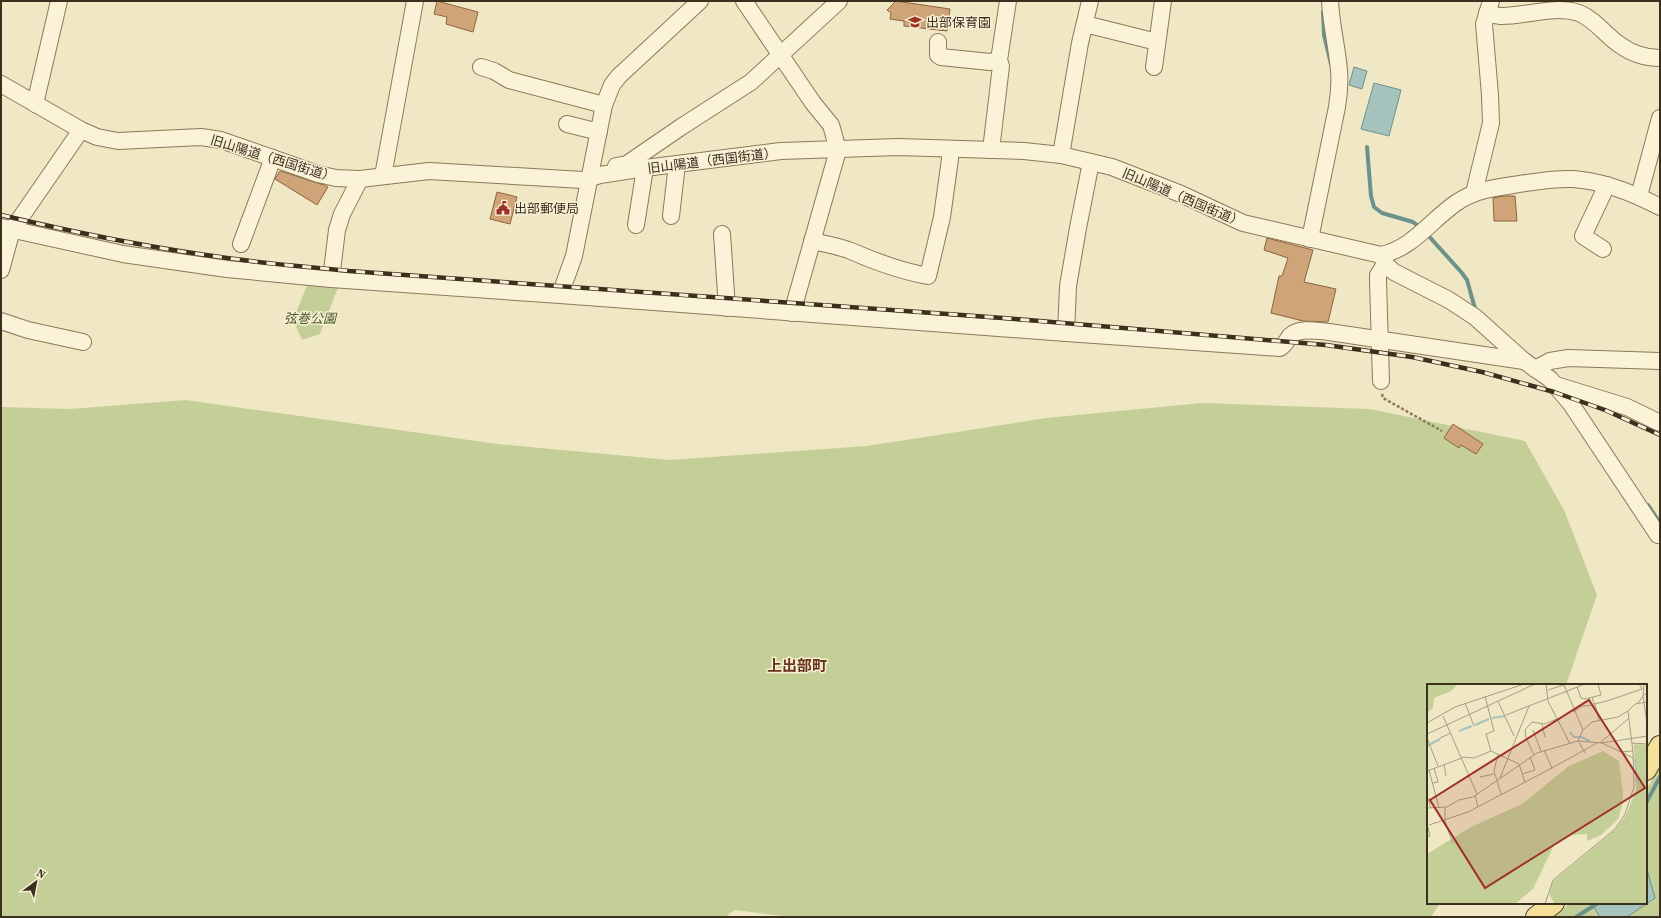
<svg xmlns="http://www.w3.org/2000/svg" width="1661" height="918" viewBox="0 0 1661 918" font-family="'Source Serif 4','Noto Sans JP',serif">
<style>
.green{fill:#c4cf97}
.water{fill:#a6c3bd;stroke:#6c928c}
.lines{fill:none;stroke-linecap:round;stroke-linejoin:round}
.stream{stroke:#6c928c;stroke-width:4}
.building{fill:#d0a479;stroke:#8c643e}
.minor-casing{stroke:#8c795a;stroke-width:18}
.major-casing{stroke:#5a462e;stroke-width:22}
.path{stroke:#8c795a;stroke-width:2.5;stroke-dasharray:3 2;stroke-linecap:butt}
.minor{stroke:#faf3d8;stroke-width:16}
.major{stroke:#f4e09b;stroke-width:20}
.rail-casing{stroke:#3b2f1e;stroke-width:4.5}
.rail{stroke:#f7f0d4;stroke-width:3;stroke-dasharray:9;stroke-linecap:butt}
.labels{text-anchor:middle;stroke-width:3;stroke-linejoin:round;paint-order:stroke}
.poi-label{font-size:13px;fill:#3b2f1e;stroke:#f7f0d4;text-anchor:start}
.street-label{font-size:13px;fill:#3b2f1e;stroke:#f7f0d4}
.park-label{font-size:13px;font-style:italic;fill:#475924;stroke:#f7f0d4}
.quarter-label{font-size:15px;font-weight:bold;fill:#6a331c;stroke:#f7f0d4}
.inset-river{fill:none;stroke:#a6c3bd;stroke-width:2}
.inset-road{fill:none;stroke:#a89d82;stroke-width:1}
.view{fill:#9e3027;fill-opacity:0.15;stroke:#9e3027;stroke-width:2}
.inset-edge{fill:none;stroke:#3b2f1e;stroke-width:2}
</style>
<rect width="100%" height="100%" fill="#f0e7c4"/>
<g class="green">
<path d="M308 283 339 285 320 334 302 340 293 320Z"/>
<path d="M186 400 497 444 670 460 867 446 1046 418 1202 403 1370 409 1525 441 1564 510 1597 595 1566 685H1428V903H1440L1431 917H791L735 910 725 917H1V407L70 409Z"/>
<path d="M1660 766V917H1553L1570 903H1646V790Z"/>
</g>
<g class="water">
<path d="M1354 67 1367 71 1362 89 1349 85Z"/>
<path d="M1374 83 1401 90 1389 136 1361 129Z"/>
<path d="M1646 866 1655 898 1627 917H1600L1591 903H1646Z"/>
</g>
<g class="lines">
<g class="stream">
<path d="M1323 12 1324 35 1331 64"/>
<path d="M1367 147 1371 196 1374 207 1382 213 1413 222 1422 229"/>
<path d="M1426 233 1462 273 1467 280 1476 312"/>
<path d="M1648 505 1660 523"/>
<path d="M1646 803 1660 777"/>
<path d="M1576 917 1598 903"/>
</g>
</g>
<g class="building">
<path d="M437 1 478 12 473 32 446 24 447 17 434 14Z"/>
<path d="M896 1 950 9 947 31 904 26V21L890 19 891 13 887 10Z"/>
<path d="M280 171 324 185 328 187 317 205 275 179Z"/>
<path d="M497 192 517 197 510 224 490 219Z"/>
<path d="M1503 196H1515L1517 221H1494L1493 198Z"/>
<path d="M1267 238 1313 250 1304 282 1336 289 1328 322 1303 321 1271 313 1279 276H1282L1288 258 1264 250Z"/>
<path d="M1453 424 1483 444 1476 454 1461 445 1459 448 1444 438Z"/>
</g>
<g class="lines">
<g class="minor-casing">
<g id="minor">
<path d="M744 1 813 103 831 125 838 150 792 313"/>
<path d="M1487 13C1492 14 1497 16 1502 16 1527 16 1554 5 1579 13 1596 20 1605 35 1620 45 1631 53 1646 58 1660 58"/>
<path d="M1085 24 1157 42"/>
<path d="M938 42V55L941 57 990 62 999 60"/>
<path d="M481 67 494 71 509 80 604 105"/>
<path d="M1154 67 1163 1"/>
<path d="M1 84 81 130 97 137 118 141 201 137 221 140 318 174 336 178 360 179 429 171 583 180 600 175 645 168 781 151 898 147 1024 151 1061 155 1112 167 1181 194 1243 223 1381 255C1413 248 1430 221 1456 203 1473 191 1492 188 1513 185 1533 182 1553 178 1573 179 1604 181 1633 193 1660 207"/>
<path d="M35 104 59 1"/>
<path d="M567 124 599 132"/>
<path d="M991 150 1001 66 999 60 1008 1"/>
<path d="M1061 155 1080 43 1090 1"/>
<path d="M616 166 627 164 681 127 751 82 839 1"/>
<path d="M383 176 415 1"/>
<path d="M1474 193 1491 123 1490 95 1484 24 1491 1"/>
<path d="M1639 196 1660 118"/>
<path d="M671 216 677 164"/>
<path d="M636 225 645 168"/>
<path d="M1 227 123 254 227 269 331 279 560 295 1066 333 1068 286 1078 228 1091 162"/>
<path d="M722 234 727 308"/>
<path d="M1310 239 1337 107C1339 95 1340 82 1339 70 1337 47 1331 24 1330 1"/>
<path d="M812 241C825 244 839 246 851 251 876 262 901 271 928 276L942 217 950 159V149"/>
<path d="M241 244 273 158"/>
<path d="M1603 249 1583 236 1607 185"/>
<path d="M1381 255 1385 264 1394 272 1449 300 1475 317 1524 361 1550 379 1571 404 1658 535H1660"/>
<path d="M1 270 12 230 81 130"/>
<path d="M331 279 337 230 342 214 360 179"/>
<path d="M560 295 574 256 604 105 612 85 619 76 700 1"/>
<path d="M1 321 28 330 83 342"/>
<path d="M1066 333 1280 348C1285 345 1287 340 1290 336 1299 327 1318 331 1329 332L1524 361"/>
<path d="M1535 369 1550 361 1568 358 1660 361"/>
<path d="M1381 381 1378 281V275L1385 264"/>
<path d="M1556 385 1627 407 1660 423"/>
</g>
</g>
<g class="major-casing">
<g id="major">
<path d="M1646 770 1660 746"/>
<path d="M1536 917 1554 903"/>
</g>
</g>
<path class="path" d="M1382 394 1383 398 1442 431"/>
<use href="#minor" class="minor"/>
<use href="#major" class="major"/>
<g class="rail-casing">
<path id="rail" d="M1 215C81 234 161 250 243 260 278 265 313 267 349 271L1003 318 1326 345 1412 357 1482 372 1554 392 1605 410 1660 435"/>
</g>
<use href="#rail" class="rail"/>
</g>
<defs>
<g id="school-bare" transform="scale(1.08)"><path d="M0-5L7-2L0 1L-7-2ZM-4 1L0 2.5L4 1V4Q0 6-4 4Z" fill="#9e3027" stroke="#f7f0d4" stroke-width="2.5" paint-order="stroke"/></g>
<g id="civic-bare" transform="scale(1.08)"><path d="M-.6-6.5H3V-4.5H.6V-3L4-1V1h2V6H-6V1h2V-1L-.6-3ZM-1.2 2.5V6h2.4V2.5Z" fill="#9e3027" stroke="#f7f0d4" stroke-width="2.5" paint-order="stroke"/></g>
</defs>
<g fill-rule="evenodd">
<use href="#school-bare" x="915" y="22"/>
<use href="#civic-bare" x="503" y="208"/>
</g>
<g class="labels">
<g class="poi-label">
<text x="926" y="27">出部保育園</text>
<text x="514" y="213">出部郵便局</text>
</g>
<g class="street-label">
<text transform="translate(273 158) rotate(17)" y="5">旧山陽道（西国街道）</text>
<text transform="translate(712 160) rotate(-7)" y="5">旧山陽道（西国街道）</text>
<text transform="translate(1183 197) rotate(23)" y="5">旧山陽道（西国街道）</text>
</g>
<g class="park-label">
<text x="310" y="323">弦巻公園</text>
</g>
<g class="quarter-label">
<text x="797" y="671">上出部町</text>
</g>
</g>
<g transform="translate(1427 684)">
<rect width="220" height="220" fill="#f0e7c4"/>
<path d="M0 0H31L24 7 7 14 6 24 0 29ZM207 60 220 61V220H128L122 210 126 197 188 146 199 131 209 106ZM176 67 192 77 196 109 195 122 191 135 174 151 160 157V150L145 151 128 159 106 205 88 220H0V170L44 143 95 120 142 82Z" fill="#c4cf97"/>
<path class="inset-river" d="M65 34 78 32M48 41 62 35M32 47 45 42M143 48 147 53H154L163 57M0 62 13 55M208 75 210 98"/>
<path class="inset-road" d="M119 0 121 17 143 60M137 1 156 46M150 3 154 14 158 15 174 11 171 0M121 6 139 0M220 8 216 12 220 39M58 12 67 47 59 50 64 67 92 80 98 98M165 13 167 20 180 17 215 5 212 0M71 17 87 52M38 19 47 42M211 19 216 12 217 0M168 20 172 36M146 28 155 22 168 21M79 31 158 0M16 32 50 110M0 39 28 23 97 0M115 40 118 53M106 46 114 67M0 50 108 0M0 54 11 82M13 54 24 49M151 57 175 59 194 68 206 67M152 58 158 69M173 59 201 35M175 59 220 52M205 59 220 60M194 68 206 74M71 70 67 87 74 110M107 71 99 54 98 46 105 38 117 40 130 35M35 73 47 74 64 67M17 80 19 92M125 84 170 59M2 86 12 124M0 87 35 74M95 90 108 86 103 73M53 93 67 90M73 94 102 22M5 99 11 98 7 84M0 111 4 124M48 111 51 123M18 123V137L26 160M0 124 20 123 32 116 46 113 110 69 151 57 156 46 165 38 191 33 201 27M0 140 3 152 0 153M2 141 41 128 125 84 117 66M118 220 126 196 188 145 198 130 207 103 206 68 201 27 208 20 220 18"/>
<path class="view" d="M162 16 218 104 58 204 3 116Z"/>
<rect width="220" height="220" class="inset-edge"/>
</g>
<rect width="1661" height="918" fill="none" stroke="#3b2f1e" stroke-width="4"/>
<g transform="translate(36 882) rotate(32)" stroke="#f7f0d4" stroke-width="3" paint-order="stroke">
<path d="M0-3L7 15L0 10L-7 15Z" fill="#3b2f1e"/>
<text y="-6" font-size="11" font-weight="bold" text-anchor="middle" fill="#3b2f1e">N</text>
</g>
</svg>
